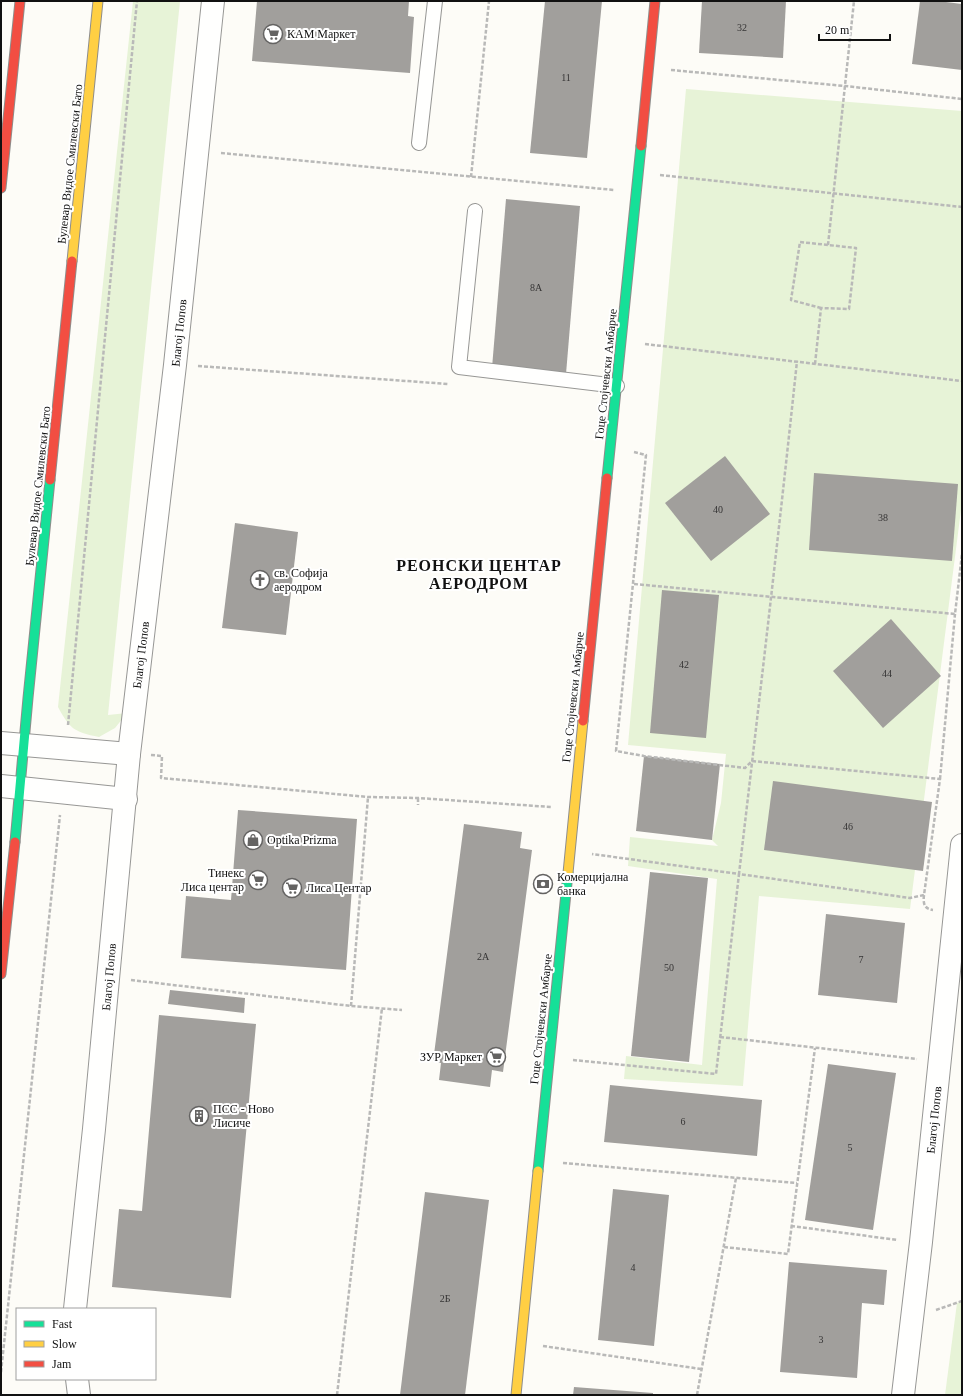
<svg xmlns="http://www.w3.org/2000/svg" width="963" height="1396" viewBox="0 0 963 1396" font-family="Georgia,serif">
<style>
.green{fill:#e7f3d7}
.building{fill:#a19f9c}
.lines{fill:none;stroke-linecap:round;stroke-linejoin:round}
.lane-casing{stroke:#979795;stroke-width:16}
.street-casing{stroke:#979795;stroke-width:24}
.fast-casing{stroke:#8e8d8b;stroke-width:11}
.slow-casing{stroke:#8e8d8b;stroke-width:11}
.jam-casing{stroke:#8e8d8b;stroke-width:11}
.path{stroke:#b9b9b8;stroke-width:2.5;stroke-dasharray:4 2;stroke-linecap:butt}
.lane{stroke:#fffffe;stroke-width:14}
.street{stroke:#fffffe;stroke-width:22}
.fast{stroke:#16e098;stroke-width:9}
.slow{stroke:#ffcf43;stroke-width:9}
.jam{stroke:#f24e42;stroke-width:9}
.labels{text-anchor:middle;stroke-width:4;stroke-linejoin:round;paint-order:stroke}
.number-label{font-size:10px;fill:#353434}
.poi-label{font-size:12px;fill:#111;stroke:#fff;text-anchor:start}
.street-label{font-size:12px;fill:#111;stroke:#fff}
.district-label{font-size:16px;font-weight:bold;letter-spacing:1px;fill:#111;stroke:#fff}
</style>
<rect width="100%" height="100%" fill="#fdfcf7"/>
<g class="green">
<path d="M133 1H180L108 715 127 713 115 728 99 737C74 732 70 729 58 707Z"/>
<path d="M686 89 962 111V502L910 909 759 896 743 1086 624 1079 626 1056 702 1065 717 879 628 866 630 837 718 846 712 840 721 803 726 754 628 745Z"/>
<path d="M962 1301V1395H945L957 1303Z"/>
</g>
<g class="building">
<path d="M257 1H409L408 16 414 17 410 73 252 61Z"/>
<path d="M545 1H602L587 158 530 153Z"/>
<path d="M702 1H786L783 58 699 53Z"/>
<path d="M920 1H938L962 4V70L912 64Z"/>
<path d="M506 199 580 206 566 374 492 368Z"/>
<path d="M725 456 770 514 711 561 665 503Z"/>
<path d="M814 473 958 484 952 561 809 550Z"/>
<path d="M235 523 298 532 286 635 222 628Z"/>
<path d="M662 590 719 595 706 738 650 733Z"/>
<path d="M891 619 941 676 883 728 833 671Z"/>
<path d="M644 756 720 764 712 840 636 831Z"/>
<path d="M773 781 932 802 923 871 764 850Z"/>
<path d="M238 810 357 819 346 970 181 958 186 896 231 900Z"/>
<path d="M464 824 522 832 520 848 532 850 503 1072 492 1070 490 1087 439 1080 441 1063 433 1062Z"/>
<path d="M650 872 708 878 689 1062 631 1056Z"/>
<path d="M826 914 905 923 897 1003 818 995Z"/>
<path d="M170 990 245 998 244 1013 168 1004Z"/>
<path d="M159 1015 256 1024 231 1298 112 1287 119 1209 142 1211Z"/>
<path d="M828 1064 896 1073 873 1230 805 1220Z"/>
<path d="M610 1085 762 1100 757 1156 604 1142Z"/>
<path d="M613 1189 669 1195 654 1346 598 1340Z"/>
<path d="M425 1192 489 1200 465 1395H400Z"/>
<path d="M789 1262 887 1270 884 1305 862 1303 857 1378 780 1372Z"/>
<path d="M574 1387 653 1393V1395H573Z"/>
</g>
<g class="lines">
<g class="lane-casing">
<g id="lane">
<path d="M419 143 435 1"/>
<path d="M475 211 459 367 617 386"/>
</g>
</g>
<g class="street-casing">
<g id="street">
<path d="M1 743 129 754"/>
<path d="M1 786 126 799"/>
<path d="M75 1309 94 1129 129 754 175 365 213 1"/>
<path d="M77 1379 79 1395"/>
<path d="M903 1395 921 1242 962 845"/>
</g>
</g>
<g class="fast-casing">
<g id="fast">
<path d="M607 478 641 146"/>
<path d="M15 842 28 698 50 480"/>
<path d="M538 1171 568 873"/>
</g>
</g>
<g class="slow-casing">
<g id="slow">
<path d="M72 261 98 1"/>
<path d="M568 873 583 721"/>
<path d="M516 1395 538 1171"/>
</g>
</g>
<g class="jam-casing">
<g id="jam">
<path d="M641 146 655 1"/>
<path d="M1 188 20 1"/>
<path d="M50 480 72 261"/>
<path d="M583 721 607 478"/>
<path d="M1 974 15 842"/>
</g>
</g>
<g class="path">
<path d="M671 70 845 86 962 99"/>
<path d="M221 153 614 190"/>
<path d="M660 175 962 207"/>
<path d="M471 177 489 1"/>
<path d="M828 245 854 1"/>
<path d="M645 344 962 381"/>
<path d="M815 364 821 308 849 309 856 248 800 242 791 300 821 308"/>
<path d="M198 366 448 384"/>
<path d="M634 452 646 455 616 751 644 756 745 768 752 761 940 779 924 895 910 898 739 874C759 703 779 532 797 361"/>
<path d="M634 584 955 614 962 554"/>
<path d="M68 725 137 1"/>
<path d="M151 755 162 756 161 778 368 797 418 798 551 807"/>
<path d="M940 779 955 614"/>
<path d="M418 798V805"/>
<path d="M924 895C923 903 924 909 933 910"/>
<path d="M131 980 351 1006 402 1010"/>
<path d="M351 1006 368 797"/>
<path d="M720 1037 917 1059"/>
<path d="M573 1060 716 1074 739 874 592 854"/>
<path d="M563 1163 797 1183"/>
<path d="M791 1226 898 1240"/>
<path d="M724 1247 788 1254 815 1048"/>
<path d="M936 1310 962 1301"/>
<path d="M543 1346 701 1369"/>
<path d="M1 1372 60 815"/>
<path d="M337 1395 382 1008"/>
<path d="M697 1395 736 1178"/>
</g>
<use href="#lane" class="lane"/>
<use href="#street" class="street"/>
<use href="#fast" class="fast"/>
<use href="#slow" class="slow"/>
<use href="#jam" class="jam"/>
</g>
<defs>
<g id="supermarket-ring" transform="scale(1)"><circle r="9.5" fill="#fff" stroke="#646362" stroke-width="1.5"/><path d="M-6-5.5h2.5l.6 2H6L4.5 2H-2.5L-4.4-4H-6ZM-1.5 3.2a1.3 1.3 0 1 0 .1 0ZM3 3.2a1.3 1.3 0 1 0 .1 0Z" fill="#646362"/></g>
<g id="church-ring" transform="scale(1)"><circle r="9.5" fill="#fff" stroke="#646362" stroke-width="1.5"/><path d="M-1.2-6h2.4v3.5h3.3v2.4h-3.3V6h-2.4V-.1h-3.3v-2.4h3.3Z" fill="#646362"/></g>
<g id="shop-ring" transform="scale(1)"><circle r="9.5" fill="#fff" stroke="#646362" stroke-width="1.5"/><path d="M-5-2.5h2.3a2.7 3.5 0 0 1 5.4 0H5L5.5 6h-11ZM-1.5-2.5h3a1.5 2.3 0 0 0-3 0Z" fill="#646362"/></g>
<g id="bank-ring" transform="scale(1)"><circle r="9.5" fill="#fff" stroke="#646362" stroke-width="1.5"/><path d="M-6-4H6V4H-6ZM0-2.3a2.3 2.3 0 1 0 0 4.6a2.3 2.3 0 1 0 0-4.6Z" fill="#646362"/></g>
<g id="building-ring" transform="scale(1)"><circle r="9.5" fill="#fff" stroke="#646362" stroke-width="1.5"/><path d="M-4-6H4V6H1V3H-1V6H-4ZM-2.5-4.3h1.7v1.8h-1.7ZM.8-4.3h1.7v1.8H.8ZM-2.5-1h1.7V.8h-1.7ZM.8-1h1.7V.8H.8Z" fill="#646362"/></g>
</defs>
<g fill-rule="evenodd">
<use href="#supermarket-ring" x="273" y="34"/>
<use href="#church-ring" x="260" y="580"/>
<use href="#shop-ring" x="253" y="840"/>
<use href="#supermarket-ring" x="258" y="880"/>
<use href="#bank-ring" x="543" y="884"/>
<use href="#supermarket-ring" x="292" y="888"/>
<use href="#supermarket-ring" x="496" y="1057"/>
<use href="#building-ring" x="199" y="1116"/>
</g>
<g class="labels">
<g class="number-label">
<text x="742" y="31">32</text>
<text x="566" y="81">11</text>
<text x="536" y="291">8А</text>
<text x="718" y="513">40</text>
<text x="883" y="521">38</text>
<text x="684" y="668">42</text>
<text x="887" y="677">44</text>
<text x="848" y="830">46</text>
<text x="483" y="960">2А</text>
<text x="861" y="963">7</text>
<text x="669" y="971">50</text>
<text x="683" y="1125">6</text>
<text x="850" y="1151">5</text>
<text x="633" y="1271">4</text>
<text x="445" y="1302">2Б</text>
<text x="821" y="1343">3</text>
</g>
<g class="poi-label">
<text x="287" y="38">КАМ Маркет</text>
<text x="274" y="577">св. Софија<tspan x="274" dy="14">аеродром</tspan></text>
<text x="267" y="844">Optika Prizma</text>
<text x="244" y="877" text-anchor="end">Тинекс<tspan x="244" dy="14">Лиса центар</tspan></text>
<text x="557" y="881">Комерцијална<tspan x="557" dy="14">банка</tspan></text>
<text x="306" y="892">Лиса Центар</text>
<text x="482" y="1061" text-anchor="end">ЗУР Маркет</text>
<text x="213" y="1113">ПСС - Ново<tspan x="213" dy="14">Лисиче</tspan></text>
</g>
<g class="street-label">
<text transform="translate(70 164) rotate(-84)" y="4">Булевар Видое Смилевски Бато</text>
<text transform="translate(179 333) rotate(-84)" y="4">Благој Попов</text>
<text transform="translate(606 374) rotate(-84)" y="4">Гоце Стојчевски Амбарче</text>
<text transform="translate(38 486) rotate(-84)" y="4">Булевар Видое Смилевски Бато</text>
<text transform="translate(141 655) rotate(-83)" y="4">Благој Попов</text>
<text transform="translate(573 697) rotate(-84)" y="4">Гоце Стојчевски Амбарче</text>
<text transform="translate(109 977) rotate(-85)" y="4">Благој Попов</text>
<text transform="translate(541 1019) rotate(-84)" y="4">Гоце Стојчевски Амбарче</text>
<text transform="translate(934 1120) rotate(-84)" y="4">Благој Попов</text>
</g>
<g class="district-label">
<text x="479" y="571">РЕОНСКИ ЦЕНТАР<tspan x="479" dy="18">АЕРОДРОМ</tspan></text>
</g>
</g>
<rect width="963" height="1396" fill="none" stroke="#111111" stroke-width="4"/>
<rect x="16" y="1308" width="140" height="72" fill="#ffffff" stroke="#a0a0a0"/>
<rect x="24" y="1321" width="20" height="6" fill="#16e098" stroke="#a0a0a0"/>
<text x="52" y="1328" font-size="12" fill="#111111">Fast</text>
<rect x="24" y="1341" width="20" height="6" fill="#ffcf43" stroke="#a0a0a0"/>
<text x="52" y="1348" font-size="12" fill="#111111">Slow</text>
<rect x="24" y="1361" width="20" height="6" fill="#f24e42" stroke="#a0a0a0"/>
<text x="52" y="1368" font-size="12" fill="#111111">Jam</text>
<path d="M819 34v6h71v-6" fill="none" stroke="#111111" stroke-width="2"/>
<text x="825" y="34" font-size="12" fill="#111111" stroke="#ffffff" stroke-width="3" paint-order="stroke">20 m</text>
</svg>
